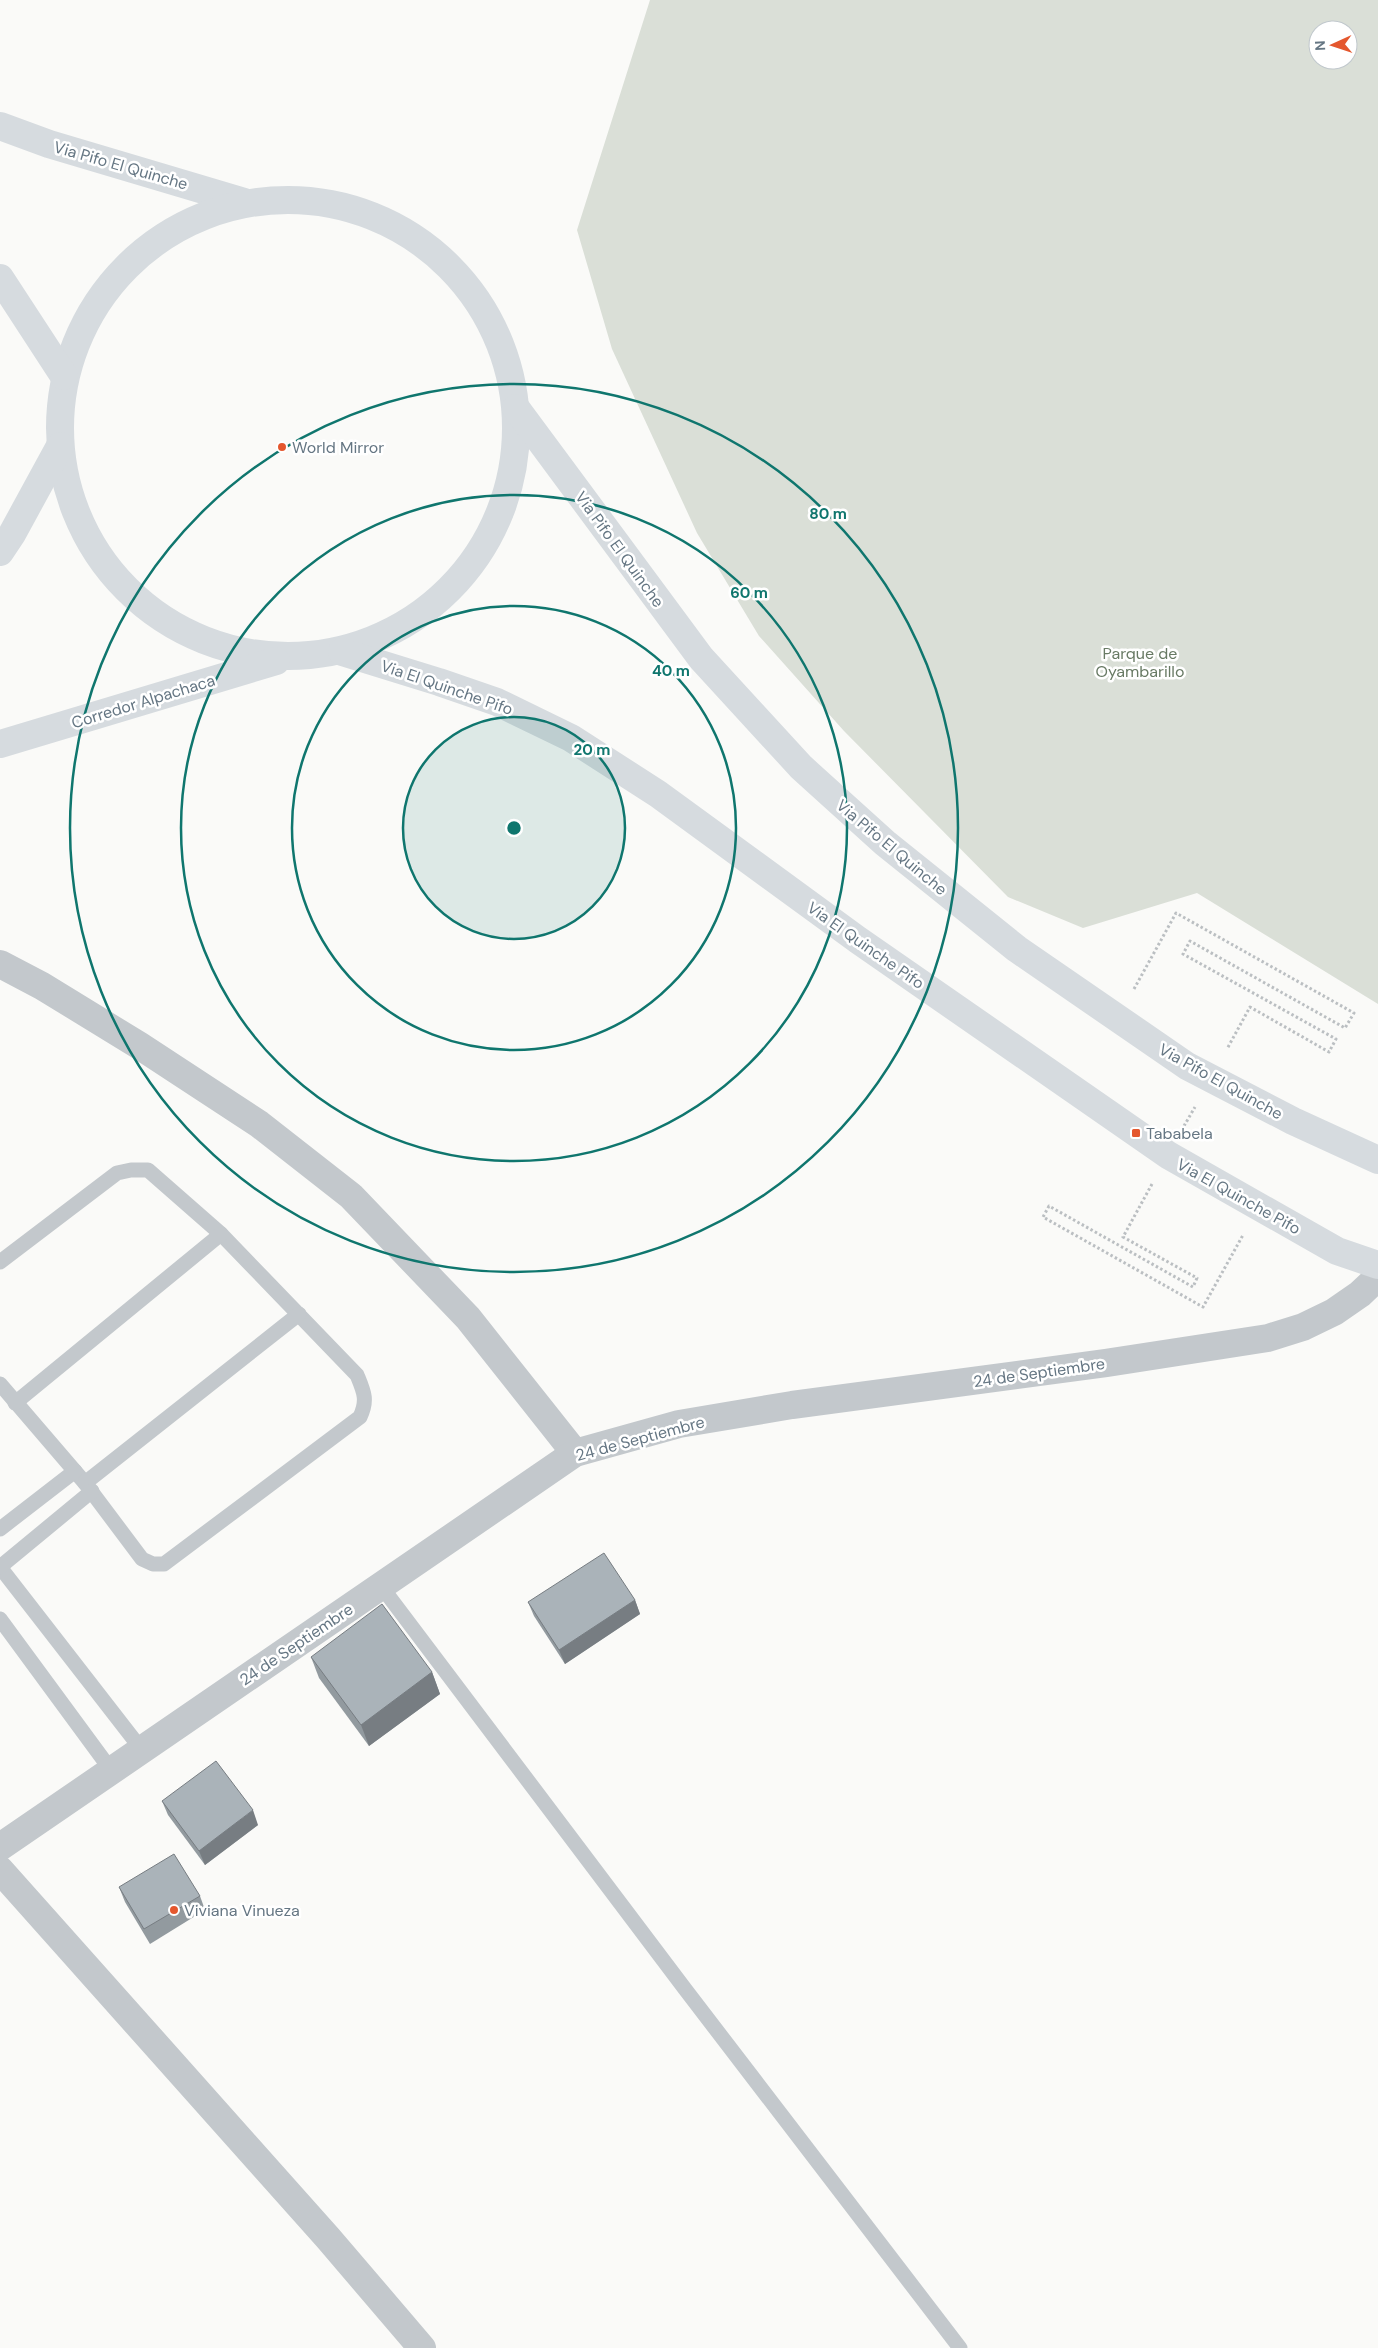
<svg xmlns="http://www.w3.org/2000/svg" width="1378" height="2348" viewBox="0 0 1378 2348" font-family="'DM Sans',sans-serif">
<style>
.green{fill:#dadfd7;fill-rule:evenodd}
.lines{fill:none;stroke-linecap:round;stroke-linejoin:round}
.path{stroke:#bbbfc2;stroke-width:3;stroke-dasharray:2.5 2.5;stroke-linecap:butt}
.lane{stroke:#c3c8cc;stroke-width:15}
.street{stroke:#c3c8cc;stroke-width:28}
.highway{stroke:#d6dbdf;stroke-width:28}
.wall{fill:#929a9f}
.shaded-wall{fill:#777d82}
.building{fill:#aab3b9;stroke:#777d82}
.ring{fill:none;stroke:#0f766e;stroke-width:2.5}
.poi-dot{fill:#e4572e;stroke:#fff;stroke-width:2}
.labels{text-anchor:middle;stroke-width:5;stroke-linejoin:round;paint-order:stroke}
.street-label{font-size:16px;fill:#657683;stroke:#fff}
.poi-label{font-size:16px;fill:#657683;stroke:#fff;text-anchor:start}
.park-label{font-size:16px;fill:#687a64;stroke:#fff}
.centre{fill:#0f766e;stroke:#fff;stroke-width:2.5}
.ring-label{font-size:15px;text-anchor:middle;font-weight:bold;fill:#0f766e;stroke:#fff;stroke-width:5;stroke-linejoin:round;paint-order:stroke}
</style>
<rect width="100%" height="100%" fill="#fafaf8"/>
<path class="green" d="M650 0H1378V1004L1197 893 1083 928 1008 897 844 731 759 636 697 533 612 349 577 230ZM1318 30H1348V60H1318Z"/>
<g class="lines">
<g class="path">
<path d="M1134 989 1176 913 1354 1013 1345 1028 1190 941 1183 954 1336 1039 1329 1052 1250 1007 1227 1049"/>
<path d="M1184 1126 1195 1107"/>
<path d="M1152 1184 1123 1237 1197 1278 1193 1287 1049 1206 1043 1217 1203 1307 1243 1235"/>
</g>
<g class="lane">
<path d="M0 1262 117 1173 131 1170H148L221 1234 357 1375C364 1392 368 1400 360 1417L164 1564H153L142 1559 85 1483 0 1384"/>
<path d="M15 1403 221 1234"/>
<path d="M85 1483 299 1314"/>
<path d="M0 1529 75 1471"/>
<path d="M0 1567 142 1750"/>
<path d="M0 1567 92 1491"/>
<path d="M381 1586 685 1989 960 2348"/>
<path d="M0 1619 111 1770"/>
</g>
<g class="street">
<path d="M0 964 42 986 140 1046 259 1124 351 1196 468 1318 575 1453"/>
<path d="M0 1847 575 1453 679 1424 792 1405 1106 1363 1268 1338 1303 1327 1334 1312 1360 1294 1378 1277"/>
<path d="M0 1870 328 2238 422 2348"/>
</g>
<g class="highway">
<path d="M0 126 49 144 244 202"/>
<circle cx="288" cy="428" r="228"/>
<path d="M0 278 64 376"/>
<path d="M516 408 701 658 801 767 885 843 1017 949 1187 1066 1293 1121 1378 1160"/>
<path d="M0 552 12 534 60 446"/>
<path d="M342 652 439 682 497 702 571 738 658 794 858 940 1168 1155 1337 1251 1378 1265"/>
<path d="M0 744 276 661"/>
</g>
</g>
<g class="wall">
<path d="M635 1600 640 1614 565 1664 534 1616 528 1602Z"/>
<path d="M311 1657 432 1672 440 1694 369 1746 319 1678Z"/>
<path d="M162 1801 258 1825 205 1865 168 1815Z"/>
<path d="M119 1887 200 1896 205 1910 150 1944 125 1902Z"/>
</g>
<g class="shaded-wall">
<path d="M635 1600 640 1614 565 1664 559 1650Z"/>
<path d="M432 1672 440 1694 369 1746 361 1725Z"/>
<path d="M253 1810 258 1825 205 1865 199 1851Z"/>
</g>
<g class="building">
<path d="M604 1553 635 1600 559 1650 528 1602Z"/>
<path d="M382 1604 432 1672 361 1725 311 1657Z"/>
<path d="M216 1761 253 1810 199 1851 162 1801Z"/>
<path d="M174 1854 200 1896 144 1929 119 1887Z"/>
</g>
<circle cx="514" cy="828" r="111" fill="#0f766e" fill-opacity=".12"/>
<g class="ring">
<circle cx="514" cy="828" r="111"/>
<circle cx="514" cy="828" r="222"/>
<circle cx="514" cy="828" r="333"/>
<circle cx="514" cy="828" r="444"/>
</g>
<g class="poi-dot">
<circle cx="282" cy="447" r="5"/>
<rect x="1131" y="1128" width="10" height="10" rx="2.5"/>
<circle cx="174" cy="1910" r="5"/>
</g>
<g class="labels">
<g class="street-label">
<text transform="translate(121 165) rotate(16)" y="6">Via Pifo El Quinche</text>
<text transform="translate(620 549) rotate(54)" y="6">Via Pifo El Quinche</text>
<text transform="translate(447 687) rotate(19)" y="6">Via El Quinche Pifo</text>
<text transform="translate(143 701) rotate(-17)" y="6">Corredor Alpachaca</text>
<text transform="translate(892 847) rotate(40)" y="6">Via Pifo El Quinche</text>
<text transform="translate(866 945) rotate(35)" y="6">Via El Quinche Pifo</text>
<text transform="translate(1221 1081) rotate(29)" y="6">Via Pifo El Quinche</text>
<text transform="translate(1239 1196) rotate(29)" y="6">Via El Quinche Pifo</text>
<text transform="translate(1039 1372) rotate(-8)" y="6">24 de Septiembre</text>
<text transform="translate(640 1438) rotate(-15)" y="6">24 de Septiembre</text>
<text transform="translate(296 1644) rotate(-34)" y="6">24 de Septiembre</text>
</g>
<g class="poi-label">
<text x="292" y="453">World Mirror</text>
<text x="1146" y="1139">Tababela</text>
<text x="184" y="1916">Viviana Vinueza</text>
</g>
<g class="park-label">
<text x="1140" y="659">Parque de<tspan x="1140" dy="18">Oyambarillo</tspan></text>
</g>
</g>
<circle cx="514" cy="828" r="8" class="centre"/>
<g class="ring-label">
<text x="828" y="519">80 m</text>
<text x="749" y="598">60 m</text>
<text x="671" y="676">40 m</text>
<text x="592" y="755">20 m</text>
</g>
<g transform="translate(1333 45) rotate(267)"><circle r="24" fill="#ffffff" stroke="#c1c8cd"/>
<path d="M0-4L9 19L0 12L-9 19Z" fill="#e4572e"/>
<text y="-8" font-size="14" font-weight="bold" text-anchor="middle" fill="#657683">N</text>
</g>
</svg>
